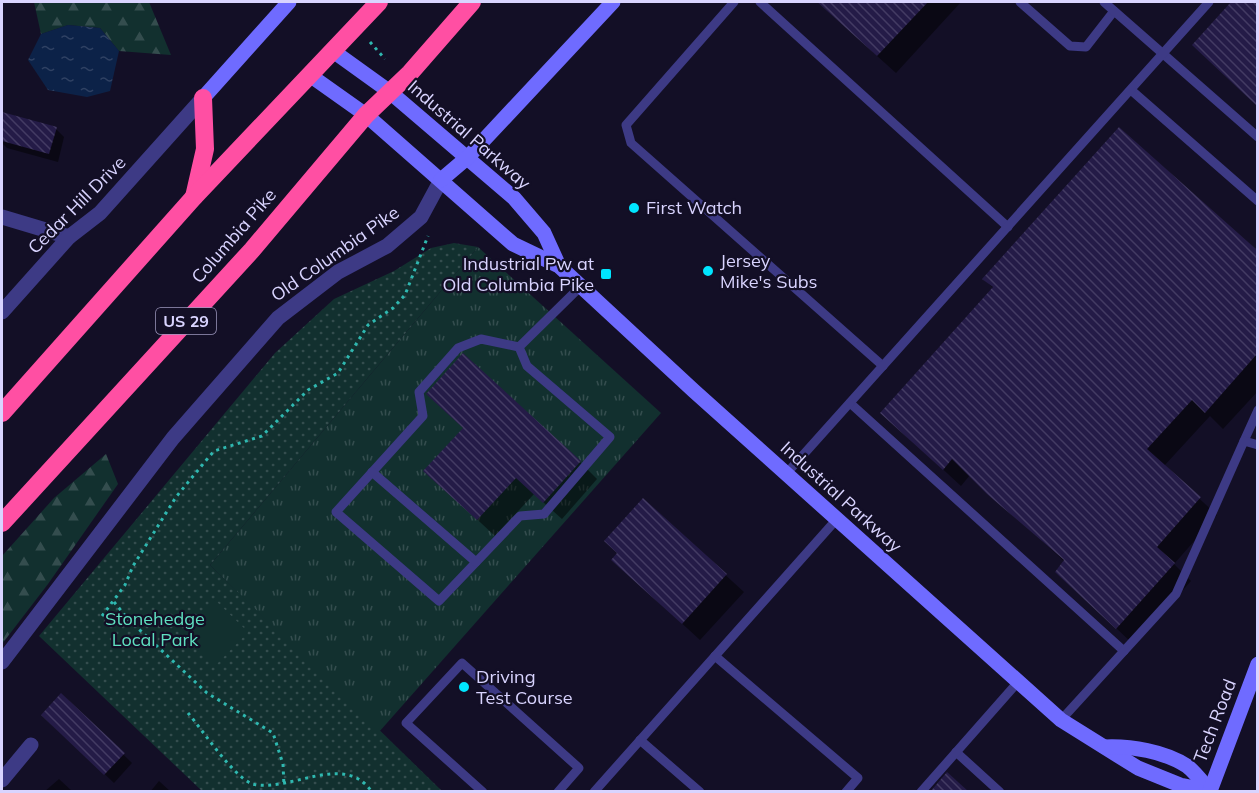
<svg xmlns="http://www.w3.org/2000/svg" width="1259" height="793" viewBox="0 0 1259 793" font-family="Mulish,sans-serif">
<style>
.grass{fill:url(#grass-tufts)}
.forest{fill:url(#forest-firs)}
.park{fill:url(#park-dots)}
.garden{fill:#12302f}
.water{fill:url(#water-ripples)}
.shadow{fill:#0007}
.building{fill:url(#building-back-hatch)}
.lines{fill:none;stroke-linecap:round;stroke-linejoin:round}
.path{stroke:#2fb8b0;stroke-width:3;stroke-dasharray:3 4.5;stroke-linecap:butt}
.lane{stroke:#3d3a85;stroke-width:9}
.street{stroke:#3d3a85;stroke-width:15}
.secondary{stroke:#6f6bff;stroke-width:15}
.highway{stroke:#ff4fa3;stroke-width:18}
.poi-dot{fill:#00e5ff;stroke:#130f26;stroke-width:2}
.labels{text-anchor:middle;stroke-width:4.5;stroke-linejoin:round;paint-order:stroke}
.shield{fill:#130f26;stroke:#9e99be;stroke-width:1.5}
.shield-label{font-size:16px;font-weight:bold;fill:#d9d4ff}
.street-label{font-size:18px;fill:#d9d4ff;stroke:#130f26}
.poi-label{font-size:18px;fill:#d9d4ff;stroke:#130f26;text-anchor:start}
.park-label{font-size:18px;fill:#5fe0c0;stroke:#130f26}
</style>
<defs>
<pattern id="grass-tufts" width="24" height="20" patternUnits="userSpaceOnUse" patternTransform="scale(1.5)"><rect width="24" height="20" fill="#12302f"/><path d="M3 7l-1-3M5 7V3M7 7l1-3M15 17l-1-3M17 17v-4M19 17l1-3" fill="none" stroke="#344d4e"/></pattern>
<pattern id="forest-firs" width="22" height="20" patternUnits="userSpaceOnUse" patternTransform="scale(1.5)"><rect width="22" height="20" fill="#12302f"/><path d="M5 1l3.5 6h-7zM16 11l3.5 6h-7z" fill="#344d4e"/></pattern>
<pattern id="park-dots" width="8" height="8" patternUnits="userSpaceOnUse" patternTransform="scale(1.5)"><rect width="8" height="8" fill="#12302f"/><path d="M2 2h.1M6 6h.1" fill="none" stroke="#344d4e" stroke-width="1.8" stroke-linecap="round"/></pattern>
<pattern id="water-ripples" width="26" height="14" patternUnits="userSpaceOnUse" patternTransform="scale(1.5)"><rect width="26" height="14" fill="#0c2248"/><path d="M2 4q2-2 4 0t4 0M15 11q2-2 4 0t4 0" fill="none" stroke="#2f4163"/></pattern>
<pattern id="building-back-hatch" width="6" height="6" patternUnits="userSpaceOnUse" patternTransform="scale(1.5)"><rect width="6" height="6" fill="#241b47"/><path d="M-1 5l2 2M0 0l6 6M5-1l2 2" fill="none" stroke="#433b63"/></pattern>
</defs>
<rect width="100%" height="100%" fill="#130f26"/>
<path class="grass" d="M478 247 661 413 379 732 210 565Z"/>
<g class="forest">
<path d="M34 2H149L171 55 119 51 100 28 68 25 41 34Z"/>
<path d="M106 454 118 484 48 584 2 644V556L54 498Z"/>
</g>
<path class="park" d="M454 243 478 247 210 565 442 791H202L39 636 275 353 334 299 394 271 431 248Z"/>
<path class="garden" d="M215 600 248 632 215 666 182 635Z"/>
<path class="water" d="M68 25 100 28 119 51 110 91 87 97 48 90 28 60 41 34Z"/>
<g class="shadow">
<path d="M817 2H961L896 73Z"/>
<path d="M1233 2H1258V104L1194 45Z"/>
<path d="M4 115 56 129 64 137 58 162 7 148 2 143Z"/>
<path d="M1119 129 1258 254V391L1223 429 1210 416 1164 466 1217 515 1174 564 1191 581 1134 645 1057 572 1065 562 970 475 961 486 882 413 994 289 984 279Z"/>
<path d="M580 462 597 479 562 519 534 494 495 536 425 471Z"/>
<path d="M643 500 744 592 700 640 613 560 619 554Z"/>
<path d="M62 695 132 763 114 783 43 715Z"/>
<path d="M59 779 73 792H44Z"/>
<path d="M159 781 171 792H150Z"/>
</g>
<g class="building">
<path d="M817 2H928L877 56Z"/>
<path d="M1231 2H1257V106L1192 45Z"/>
<path d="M2 112 57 127 49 154 2 141Z"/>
<path d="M1119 127 1257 250V354L1205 413 1192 400 1147 449 1201 497 1157 547 1175 563 1116 629 1055 572 1064 560 987 494 952 459 943 470 880 413 993 287 982 279Z"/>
<path d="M463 353 581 461 543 503 516 478 477 520 423 471 463 428 426 394Z"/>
<path d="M643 498 727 574 682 624 611 560 617 553 604 541Z"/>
<path d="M61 693 125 753 104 775 41 715Z"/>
<path d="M947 772 969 792H930Z"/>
</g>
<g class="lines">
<g class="path">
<path d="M370 42 385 59"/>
<path d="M114 602 128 619 207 693 273 733 283 764 284 786"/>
<path d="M102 616 125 585 133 566 176 497 208 458 214 451 262 436 308 390 338 373 368 325 393 308 405 295 428 236"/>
<path d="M188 713C204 732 232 775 252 784 291 793 344 751 372 792"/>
</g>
<g class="lane">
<path d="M734 2 626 125 631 143 883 366"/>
<path d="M760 2 1008 227"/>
<path d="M1020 2 1070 46 1086 47 1114 11"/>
<path d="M1104 2 1258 137"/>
<path d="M1131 90 1258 201"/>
<path d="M519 347 527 366 610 437 544 514 520 516 439 601 336 512 423 416 419 392 458 348 481 339 519 347 581 286"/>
<path d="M850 403 1124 651"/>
<path d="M1244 441 1258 410"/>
<path d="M372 472 476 562"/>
<path d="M786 474 1209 2"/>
<path d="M715 656 858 778 846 792"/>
<path d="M1061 720 1176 594 1244 441 1258 445"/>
<path d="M640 740 700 792"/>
<path d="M956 752 1000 792"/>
<path d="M483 792 406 723 462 663 579 768 558 792"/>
<path d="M594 792 836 520"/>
<path d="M921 792 1018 682"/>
</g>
<g class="street">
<path d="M2 217 69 237"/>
<path d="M2 312 69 237 100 213 203 98"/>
<path d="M2 662 173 438 278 318 338 272 387 246 421 217 441 180"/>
<path d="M2 780 31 745"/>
</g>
<g class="secondary">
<path d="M333 51 390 92 514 198 544 233 559 266"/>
<path d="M311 76 366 115 513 244 559 266 694 391 1061 720 1138 768 1180 785 1210 791"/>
<path d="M203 98 289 2"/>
<path d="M441 180 468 157 613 2"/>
<path d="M1105 747C1131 746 1164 751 1187 766 1195 772 1203 783 1210 791"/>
<path d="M1210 791 1258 664"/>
</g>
<g class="highway">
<path d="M194 197 205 149 203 98"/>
<path d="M2 413 194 197 379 2"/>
<path d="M2 523 252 250 366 115 410 73 472 2"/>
</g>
</g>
<g class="poi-dot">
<circle cx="634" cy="208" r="6"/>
<circle cx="708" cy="271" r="6"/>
<rect x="600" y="268" width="12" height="12" rx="3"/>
<circle cx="464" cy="687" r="6"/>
</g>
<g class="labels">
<rect class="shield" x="156" y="308" width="60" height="26" rx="4.5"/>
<g class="shield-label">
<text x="186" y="327">US 29</text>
</g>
<g class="street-label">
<text transform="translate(469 135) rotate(41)" y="6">Industrial Parkway</text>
<text transform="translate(77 205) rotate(-45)" y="6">Cedar Hill Drive</text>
<text transform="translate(234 236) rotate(-49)" y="6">Columbia Pike</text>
<text transform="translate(335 254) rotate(-35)" y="6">Old Columbia Pike</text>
<text transform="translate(841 497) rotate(42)" y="6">Industrial Parkway</text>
<text transform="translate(1215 721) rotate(-69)" y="6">Tech Road</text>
</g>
<g class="poi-label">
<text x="646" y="214">First Watch</text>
<text x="720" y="267">Jersey<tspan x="720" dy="21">Mike's Subs</tspan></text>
<text x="594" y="270" text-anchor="end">Industrial Pw at<tspan x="594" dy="21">Old Columbia Pike</tspan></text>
<text x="476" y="683">Driving<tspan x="476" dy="21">Test Course</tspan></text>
</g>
<g class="park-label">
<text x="155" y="625">Stonehedge<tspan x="155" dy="21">Local Park</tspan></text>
</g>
</g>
<rect width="1259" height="793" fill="none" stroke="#d9d4ff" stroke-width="6"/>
</svg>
